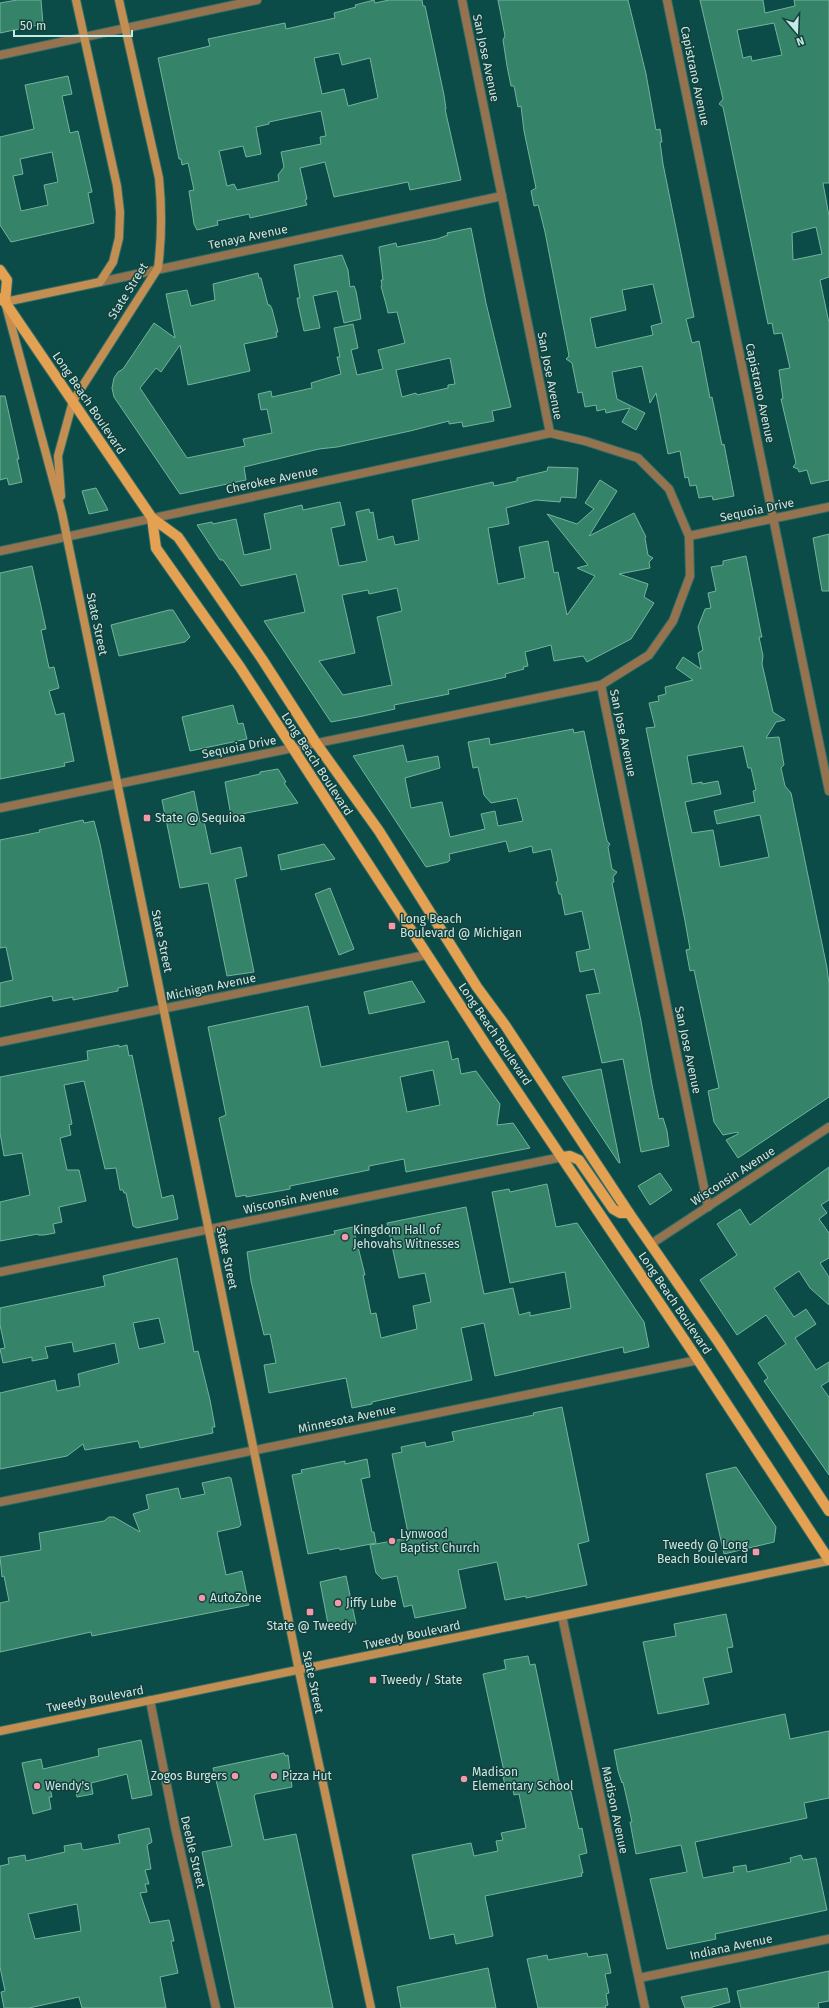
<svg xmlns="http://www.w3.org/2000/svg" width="829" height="2008" viewBox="0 0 829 2008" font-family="'Fira Sans',sans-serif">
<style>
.building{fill:#358369;stroke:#73b49b;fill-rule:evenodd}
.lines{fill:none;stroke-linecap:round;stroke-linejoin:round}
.minor-casing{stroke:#316c67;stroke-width:10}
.secondary-casing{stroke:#316c67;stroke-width:10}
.primary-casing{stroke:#316c67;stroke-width:12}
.minor{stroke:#95734f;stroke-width:8}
.secondary{stroke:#c28e52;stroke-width:8}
.primary{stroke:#e5a152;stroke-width:10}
.poi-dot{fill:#f39aaa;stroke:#163f3c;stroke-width:1.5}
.labels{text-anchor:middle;stroke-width:3;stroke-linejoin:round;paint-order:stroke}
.street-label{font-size:12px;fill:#c5eae5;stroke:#163f3c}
.poi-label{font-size:12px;fill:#c5eae5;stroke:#163f3c;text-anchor:start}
</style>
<rect width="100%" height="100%" fill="#0c4c48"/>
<g class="building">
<path d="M17 0H41L43 24 0 33V3Z"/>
<path d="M374 0 375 3 389 0H422L423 6H425L444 95 446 109H445L461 180 410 190 408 182 334 197 325 162 300 168 307 199 305 200 307 205 250 218 249 214 217 221 218 225 197 230 194 224 189 191 194 190 188 163 182 165 181 159H179L158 58 210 46 208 39 285 23 286 29 335 18 334 13 356 7 355 5ZM339 53 342 65 370 58 378 98 348 106 344 89 322 94 314 58ZM321 111 326 136 320 137 321 144 281 152 284 167 278 175 279 181 237 190 234 184 227 186 219 151 243 146 246 157 261 154 256 127 269 124V122Z"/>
<path d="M498 0H628L646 74 656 130 660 129 662 142H660L663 164 694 317 686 319 692 343 699 341 710 398 712 397 722 445 724 444 734 496 713 500 712 496 699 498 696 485 690 486 688 477 685 478 680 451 668 454 656 393 650 403 642 366 612 372 617 399 645 413 636 430 622 422 630 408 606 413 605 409 597 411 596 405 585 407 582 392 578 393 572 363 566 359 569 356 545 232 539 208 538 205 534 206 531 191 536 188 524 131 521 106 518 107 514 86H511L507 66 503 40 505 36ZM653 284 662 323 651 326 653 335 596 348 590 318 626 310 622 290Z"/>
<path d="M700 0H763L765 13 795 6 794 0H829V183H823L829 216V277L820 280 829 323V480L811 484 807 470 799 472 798 469 793 467 796 463 781 399H783L779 370 790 368 782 333 774 334 772 323 768 324 723 107 719 104 723 99ZM774 23 782 55 752 61 751 56 743 58 737 30ZM816 227 822 254 793 260 792 233Z"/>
<path d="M68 76 72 94 62 96 70 133 78 131 92 192 88 193 94 223 11 242 0 225V137L34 129 25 85ZM52 152 58 182 44 185 48 205 21 211 13 176 23 174 20 159Z"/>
<path d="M471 228 486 303 511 407 492 411 494 421 463 427 462 422 449 424V421L410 431 337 447 319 449 244 467 246 480 180 494 114 397 112 388 114 378 118 372 123 369 154 323 175 338 166 294 187 290 191 306 215 300 213 284 258 273 259 278H261L268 305H270L272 309 278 332H276L277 337 244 344 250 371 188 385 180 345 161 372 156 368 140 388 187 458 245 446 243 439 272 433 267 409 261 410 258 394 271 391 272 397 312 388 311 383 314 382 341 374 337 357H340L334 328 353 324 358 348 351 350 357 375 383 369 378 350 405 343 397 312 388 313 387 308 381 286 382 285 381 280H383L379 247 396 243 397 247 437 239 448 235 447 233ZM450 358 455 384 448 385V388L417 395 416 393 402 397 396 370Z"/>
<path d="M342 255 348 270 350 287 354 286 356 291 361 319 344 323 337 291 313 296 320 328 304 331 298 304 297 298H300L294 265Z"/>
<path d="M0 396H5L19 459H17L22 482 9 485 7 478 0 480Z"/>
<path d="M548 467 578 468 576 498 561 497 560 502 536 500 506 508 509 524 488 528 498 584 525 578 519 547 548 541 554 573 558 572 567 615 595 576 577 568 588 565 547 514 577 524 594 509 585 503 600 480 617 491 589 536 634 513 646 537 645 538 648 555 653 558 649 562 650 568 619 574 648 584 644 597 654 603 631 639 587 662 583 656 554 661 551 645 525 652 528 666 523 667 524 669 505 674 506 677 448 690 449 694 394 705 395 709 363 716 331 722 264 621 305 612 296 574 241 586 223 560H220L197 525 212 522 213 524 236 519 244 555 271 549 264 514 302 505 303 510 340 502 345 525 331 528 339 566 367 561 356 512 369 509 370 513 373 512 378 540 393 536 395 545 419 540 412 500 493 482 494 486 517 481V478L547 471ZM397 588 402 611 377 617 392 685 343 695 319 661 355 653 342 595 368 590 369 594Z"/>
<path d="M96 488 108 510 89 514 82 491Z"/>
<path d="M829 534V591H822L813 538Z"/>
<path d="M746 556 761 633 762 637H759L763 656 762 664 773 712 785 720 776 722 766 738 779 737 784 765 781 768 785 786 791 793 827 968 829 984V1097L738 1158 726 1140 738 1134V1132L723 1135 714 1122 708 1091 719 1088 694 970 690 971 686 950 690 949 685 921 646 728 655 727 649 703 659 701 658 696 666 694 665 687 693 680 676 668 683 657 701 669 698 653 703 650 698 627 705 609 711 608 708 593 716 591 711 567 723 565V561ZM743 746 748 768H751L756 790 753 791 755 802 714 811 717 824 760 815 769 857 720 867 713 830 692 833 685 802 721 794 718 781 702 784V782L692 784 687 756Z"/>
<path d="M32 566 46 629 41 630 49 668 54 667 59 688 49 691 56 715 64 713 74 761 64 763 65 766 0 779V573Z"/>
<path d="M169 610H173L190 637 185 642 119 656 111 625Z"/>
<path d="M233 705 238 724 243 723 247 739 190 751 182 717Z"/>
<path d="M573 729 574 733 584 731 607 841 610 844 608 847 612 869 617 872 613 877 614 882 612 883 641 1021 652 1085 659 1119 663 1118 667 1131 669 1146 641 1152 623 1059 602 1063 586 995 600 993 594 969 580 972 576 952 590 949 582 911 565 915 561 894H559L556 882 558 881 551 849 533 853 532 846 509 852 506 841 449 854 450 860 448 862 426 867 353 756 403 745 407 762 438 756 440 768 405 778 411 808 442 802 450 837 485 829 481 814 495 811 498 826 523 821 517 798 491 803 484 795 478 767 473 768 468 742 489 738 490 745Z"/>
<path d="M278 769 286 782 284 783 298 803 231 816 225 782 260 774V772Z"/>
<path d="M194 791 200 822 204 821 211 854 241 847 247 876 235 879 254 972 227 976 208 883 180 888 162 800Z"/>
<path d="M83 820 84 823 94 821 100 844 128 986 118 988V991L73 1000V997L53 1001 52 996 0 1007V983L13 980 6 947 0 948V840L40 832 39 830Z"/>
<path d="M324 844 335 859 281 870 278 855Z"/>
<path d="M330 888 354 949 339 955 315 894Z"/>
<path d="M412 981 425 1002 369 1014 364 992Z"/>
<path d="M308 1006 321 1067 448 1041 452 1060 458 1058 461 1074 476 1071 500 1104 497 1125 513 1123 530 1148 406 1172 404 1159 369 1166V1170L290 1186V1189L246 1197V1195L236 1197 219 1118 226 1115 208 1027ZM433 1070 440 1105 407 1112 400 1077Z"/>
<path d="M119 1045V1047L127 1045 129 1056 132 1055 162 1198 173 1195 178 1219 137 1228 133 1226 126 1193H124L123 1190H120L116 1168 105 1169 84 1081 64 1085 72 1124 69 1125 71 1135 60 1138 67 1170H79L86 1201 59 1207 62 1222 53 1224 55 1233 44 1235H38V1234L0 1241V1202L30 1195 22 1153 4 1156 0 1133V1077L88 1060 87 1051Z"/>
<path d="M601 1069 620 1163H619L562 1077Z"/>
<path d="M829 1167V1200L821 1205 827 1213 819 1219 829 1233V1258L820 1263 829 1277V1305L810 1288 799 1271 774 1288 794 1317 806 1309 816 1324 795 1338 816 1370 829 1362V1381L821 1386 829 1397V1475L764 1381 768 1378 758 1363 786 1344 766 1315 737 1335 700 1280 737 1255 717 1224 740 1209 750 1225Z"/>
<path d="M660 1173 672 1190 650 1205 638 1186Z"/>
<path d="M547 1184 556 1227 577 1223 644 1322 649 1347 624 1353 623 1347 495 1376 484 1323 461 1328 472 1380 372 1402V1404L352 1408 346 1378 269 1393 264 1365 276 1363 270 1334 264 1335 251 1281 247 1252 335 1234 334 1231 353 1227 365 1275H363L371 1314 376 1313 381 1338 417 1329 413 1306 431 1302 425 1273 399 1278 387 1223 466 1207 484 1294 513 1288 519 1315 530 1312V1316L571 1308 565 1272 510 1283 492 1192 509 1189 510 1192Z"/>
<path d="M177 1258 194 1352 198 1351 210 1400 215 1427H212L213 1433 140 1448 138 1441 85 1450 83 1444 67 1456 0 1469V1393L55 1380 57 1391 80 1386 78 1374 119 1363 115 1343 74 1352 72 1342 45 1347 48 1358 32 1361V1357L3 1363 0 1349 5 1348 0 1325V1308L105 1286 103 1276ZM159 1318 165 1343 139 1349 133 1323Z"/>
<path d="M562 1407 589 1541 578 1544 587 1585 526 1598V1596L505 1600 497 1562 458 1570 466 1608 415 1618 412 1605 404 1607 397 1576 382 1579 376 1573 370 1545 409 1538 392 1454 402 1452 401 1447 425 1442 426 1447 454 1441 452 1432 534 1415 533 1413Z"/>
<path d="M367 1459 370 1477 361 1479 372 1532H374L376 1543 340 1550 339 1548 308 1554 292 1475 302 1473 301 1470 345 1461V1464Z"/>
<path d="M736 1467 776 1527 774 1542 724 1554 706 1474Z"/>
<path d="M229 1477 231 1478 241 1525 239 1527 217 1532 226 1575 242 1571 249 1605 92 1636 91 1632 0 1652V1603L9 1601 4 1576 2 1577 0 1557 41 1550 39 1533 104 1521 109 1517H114L140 1532 133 1514 149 1509 146 1495 178 1488 181 1499 205 1494 202 1483Z"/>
<path d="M346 1576 356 1624 329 1629 320 1582Z"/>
<path d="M726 1614 733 1647 727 1648 732 1672 703 1678 709 1704 658 1714 643 1642 676 1636 674 1624Z"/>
<path d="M528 1656 530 1665 535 1664 561 1790 570 1788 579 1829 582 1828 587 1853 579 1855 583 1873H581L582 1876 485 1896 493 1936 456 1944 454 1934 430 1939 412 1855 471 1843 474 1856 498 1851 496 1841 503 1840 501 1833 526 1828 519 1794 514 1795 513 1789 506 1790 503 1776H505L483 1674 506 1669 504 1660Z"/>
<path d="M785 1714 790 1739 829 1731V1798L804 1803 807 1818 695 1842 703 1878 734 1872 733 1867 746 1865 747 1872 791 1862 790 1858 801 1855 803 1860 816 1858 827 1910 715 1934 716 1939 667 1949 650 1879 687 1872 681 1845 636 1854 630 1822H632L623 1782 622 1783 618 1771 614 1750Z"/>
<path d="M141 1740 152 1795 132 1799 127 1774 91 1783 93 1794 77 1797 74 1783 50 1788 52 1797H49L51 1809 33 1814 22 1763 41 1759 43 1769 99 1756 98 1749Z"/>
<path d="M284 1753 285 1756 288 1755 292 1787 256 1794 254 1796 264 1840 296 1834 333 2008H235L202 1852 232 1846 213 1768Z"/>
<path d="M149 1828 152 1842 147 1845 151 1869 145 1870 149 1884H145L147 1892 140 1893 150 1923 169 1920 174 1941H171L178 1973 160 1977 166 2008H82L79 1997 29 2008H4L1 1992 5 1991 0 1967V1866L9 1864 8 1858 25 1855 26 1861 65 1852 64 1846 81 1843 82 1849 84 1850 120 1843 118 1835ZM77 1904 81 1931 35 1939 28 1914Z"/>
<path d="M587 1953 588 1957 607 1954 611 1973 605 1974 609 1993 606 1994 608 2005 605 2006 606 2008H538L527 1959 547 1955 548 1960Z"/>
<path d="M488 1968 496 2008H401L397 1987Z"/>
<path d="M829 1971V2001L818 2003 819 2008H741L737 1991Z"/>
<path d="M727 1988 730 2002 712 2007V2008H685L681 1997Z"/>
</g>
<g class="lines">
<g class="minor-casing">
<g id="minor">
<path d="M462 0 550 433"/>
<path d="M667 0 829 791"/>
<path d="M0 55 257 0"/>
<path d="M100 282 502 196"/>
<path d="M689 536 829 507"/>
<path d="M0 551 550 433 585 441 638 458 669 489 689 536 690 576 673 621 649 655 601 685 0 808"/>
<path d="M601 685 708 1207"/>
<path d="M0 1042 426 955"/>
<path d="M651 1244 829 1127"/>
<path d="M0 1272 562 1157"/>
<path d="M0 1502 698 1360"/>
<path d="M562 1616 645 2008"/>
<path d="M150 1700 175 1827 216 2008"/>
<path d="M639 1978 829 1939"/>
</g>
</g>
<g class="secondary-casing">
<g id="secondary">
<path d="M76 0 117 186 120 212 119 238 113 262 100 282 5 302 62 513 299 1671 371 2008"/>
<path d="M61 496 58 456 73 401 158 268C162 237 162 209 159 178L119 0"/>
<path d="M0 1731 829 1561"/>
</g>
</g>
<g class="primary-casing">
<g id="primary">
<path d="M0 270 7 280 5 302"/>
<path d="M0 298 5 302 152 518 178 537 262 659 316 743 379 831 477 987 505 1025 629 1213 719 1343 829 1511"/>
<path d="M152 518 156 548 240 667 486 1045 698 1360 829 1560"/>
<path d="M562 1157 570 1156 579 1160 613 1209 620 1213H629"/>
</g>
</g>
<use href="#minor" class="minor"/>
<use href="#secondary" class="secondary"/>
<use href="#primary" class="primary"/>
</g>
<g class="poi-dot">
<rect x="143" y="814" width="8" height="8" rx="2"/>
<rect x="388" y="922" width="8" height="8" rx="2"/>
<circle cx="345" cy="1237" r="4"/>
<circle cx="392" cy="1541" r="4"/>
<rect x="752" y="1548" width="8" height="8" rx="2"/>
<circle cx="202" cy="1598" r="4"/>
<circle cx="338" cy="1603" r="4"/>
<rect x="306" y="1608" width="8" height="8" rx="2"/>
<rect x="369" y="1676" width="8" height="8" rx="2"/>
<circle cx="235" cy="1776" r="4"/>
<circle cx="274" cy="1776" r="4"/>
<circle cx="464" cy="1779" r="4"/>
<circle cx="37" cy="1786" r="4"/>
</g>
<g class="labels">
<g class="street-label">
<text transform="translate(486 58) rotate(78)" y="4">San Jose Avenue</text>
<text transform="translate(695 76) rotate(78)" y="4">Capistrano Avenue</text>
<text transform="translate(248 237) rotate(-12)" y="4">Tenaya Avenue</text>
<text transform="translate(128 291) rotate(-58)" y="4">State Street</text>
<text transform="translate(550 376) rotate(79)" y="4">San Jose Avenue</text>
<text transform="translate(760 393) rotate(78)" y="4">Capistrano Avenue</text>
<text transform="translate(89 403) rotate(56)" y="4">Long Beach Boulevard</text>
<text transform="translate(272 480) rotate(-12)" y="4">Cherokee Avenue</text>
<text transform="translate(757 510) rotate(-12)" y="4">Sequoia Drive</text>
<text transform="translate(97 624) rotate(78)" y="4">State Street</text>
<text transform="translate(623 733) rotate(78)" y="4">San Jose Avenue</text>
<text transform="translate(239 747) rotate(-11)" y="4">Sequoia Drive</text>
<text transform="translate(317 764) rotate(57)" y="4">Long Beach Boulevard</text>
<text transform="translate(162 941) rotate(78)" y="4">State Street</text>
<text transform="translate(211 987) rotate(-12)" y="4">Michigan Avenue</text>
<text transform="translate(495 1034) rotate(56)" y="4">Long Beach Boulevard</text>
<text transform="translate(688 1050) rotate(78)" y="4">San Jose Avenue</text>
<text transform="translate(733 1176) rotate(-33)" y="4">Wisconsin Avenue</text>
<text transform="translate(291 1200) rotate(-12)" y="4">Wisconsin Avenue</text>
<text transform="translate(227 1258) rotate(78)" y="4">State Street</text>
<text transform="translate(675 1303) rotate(56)" y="4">Long Beach Boulevard</text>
<text transform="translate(347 1419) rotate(-12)" y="4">Minnesota Avenue</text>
<text transform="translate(412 1635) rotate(-12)" y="4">Tweedy Boulevard</text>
<text transform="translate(313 1682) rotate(78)" y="4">State Street</text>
<text transform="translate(95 1699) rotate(-11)" y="4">Tweedy Boulevard</text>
<text transform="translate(615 1810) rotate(78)" y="4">Madison Avenue</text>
<text transform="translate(193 1852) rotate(77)" y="4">Deeble Street</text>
<text transform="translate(731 1947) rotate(-12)" y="4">Indiana Avenue</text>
</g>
<g class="poi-label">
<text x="155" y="822">State @ Sequioa</text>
<text x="400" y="923">Long Beach<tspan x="400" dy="14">Boulevard @ Michigan</tspan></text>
<text x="353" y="1234">Kingdom Hall of<tspan x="353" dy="14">Jehovahs Witnesses</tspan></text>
<text x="400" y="1538">Lynwood<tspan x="400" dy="14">Baptist Church</tspan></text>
<text x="748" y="1549" text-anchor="end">Tweedy @ Long<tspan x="748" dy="14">Beach Boulevard</tspan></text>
<text x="210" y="1602">AutoZone</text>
<text x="346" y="1607">Jiffy Lube</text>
<text x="310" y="1630" text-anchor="middle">State @ Tweedy</text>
<text x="381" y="1684">Tweedy / State</text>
<text x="472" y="1776">Madison<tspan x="472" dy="14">Elementary School</tspan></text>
<text x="227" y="1780" text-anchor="end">Zogos Burgers</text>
<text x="282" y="1780">Pizza Hut</text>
<text x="45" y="1790">Wendy's</text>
</g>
</g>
<g transform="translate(797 32) rotate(161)" stroke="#163f3c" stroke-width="3" paint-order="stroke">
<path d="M0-3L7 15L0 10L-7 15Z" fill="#c5eae5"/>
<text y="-6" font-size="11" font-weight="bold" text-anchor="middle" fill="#c5eae5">N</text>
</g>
<path d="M14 30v6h118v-6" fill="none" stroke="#c5eae5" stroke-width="2"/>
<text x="20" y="30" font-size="12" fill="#c5eae5" stroke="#163f3c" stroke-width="3" paint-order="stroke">50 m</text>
</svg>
